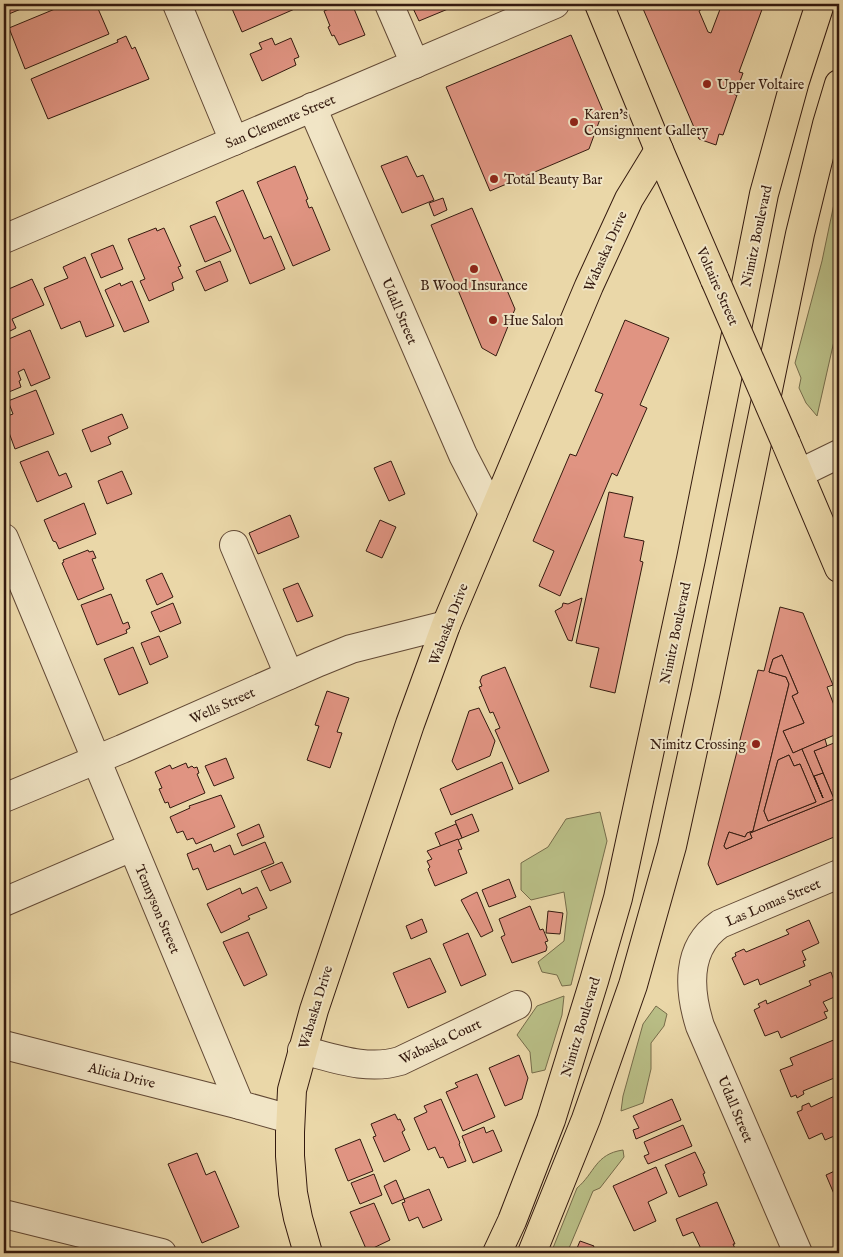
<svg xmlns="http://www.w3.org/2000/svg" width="843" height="1257" viewBox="0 0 843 1257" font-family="'IM FELL English',serif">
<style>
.green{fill:#b9be86;stroke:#766c4a}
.building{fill:#e09482;stroke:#341a0f;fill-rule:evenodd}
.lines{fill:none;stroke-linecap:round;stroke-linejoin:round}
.minor-casing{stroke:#624935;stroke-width:30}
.major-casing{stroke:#341a0f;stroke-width:30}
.minor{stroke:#f1e5c6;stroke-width:28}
.major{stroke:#ead7a8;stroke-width:28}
.major-bridge-casing{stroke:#341a0f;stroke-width:30;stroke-linecap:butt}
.major-bridge{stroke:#ead7a8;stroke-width:28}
.poi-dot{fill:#8f2418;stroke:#f1e5c6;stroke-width:2}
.labels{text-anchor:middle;stroke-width:4;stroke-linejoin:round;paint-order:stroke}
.poi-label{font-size:14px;fill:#341a0f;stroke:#f1e5c6;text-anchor:start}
.street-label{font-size:14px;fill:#341a0f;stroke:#f1e5c6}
</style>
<rect width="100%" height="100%" fill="#ead7a8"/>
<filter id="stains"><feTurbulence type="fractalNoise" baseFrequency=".004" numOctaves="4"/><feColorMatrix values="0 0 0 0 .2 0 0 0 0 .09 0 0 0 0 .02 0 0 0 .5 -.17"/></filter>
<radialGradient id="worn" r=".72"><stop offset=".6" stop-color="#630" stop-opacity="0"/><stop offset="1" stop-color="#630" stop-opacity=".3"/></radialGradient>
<g class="green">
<path d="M839 180V319L817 416 806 403 799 388 801 378 795 363 822 261Z"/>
<path d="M600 812 607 841 571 985 562 986 557 975 542 972 538 962 564 941 567 913 564 892 531 900 521 890V863L548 847 566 819Z"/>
<path d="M564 996 562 1015 545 1070 532 1073 530 1052 517 1035 537 1006Z"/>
<path d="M656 1006 667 1014 664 1026 651 1043V1069L643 1103 621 1111 623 1096 643 1024Z"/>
<path d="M623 1150 624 1157 600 1188 593 1191 567 1253H551L577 1188C595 1173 595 1154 623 1150Z"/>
</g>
<g class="building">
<path d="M4 4H33L4 16Z"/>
<path d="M67 4H96L109 34 25 69 9 28Z"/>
<path d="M230 4H306L242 32Z"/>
<path d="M341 4H352L365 35 339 45 334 35 332 36 328 27 330 26 324 11Z"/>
<path d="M411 4H460L419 21Z"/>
<path d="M641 4H700L702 9 699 11 708 32 711 33 722 4H764L739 72 743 73 735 95H737L723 135 719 134 716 145 699 139Z"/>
<path d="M571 35 603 111 589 149 490 191 446 87Z"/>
<path d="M126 36 132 49 135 47 149 79 48 119 31 79 118 42 117 40Z"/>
<path d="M272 38 275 45 291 38 299 57 294 59 296 65 262 81 250 54 262 49 259 43Z"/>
<path d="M407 156 417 177 423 175 434 200 402 213 381 166Z"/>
<path d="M295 166 308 199 306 200 309 208 312 207 330 250 293 266 257 182Z"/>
<path d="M243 190 264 239 271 236 285 269 250 284 216 202Z"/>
<path d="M443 198 447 210 434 216 429 203Z"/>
<path d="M472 208 515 309 496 356 482 348 431 225Z"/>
<path d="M215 216 231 251 205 262 190 226Z"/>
<path d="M156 228 157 231 164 228 181 266 178 267 183 278 172 283 174 290 149 301 140 281 145 279 128 239Z"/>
<path d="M113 245 123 269 101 278 91 254Z"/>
<path d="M85 257 114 326 86 337 80 321 61 329 44 288 68 278 63 267Z"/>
<path d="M220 261 228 281 205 291 196 271Z"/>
<path d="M32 279 44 305 12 319 16 328 4 334V291Z"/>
<path d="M132 281 149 322 124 332 105 290 120 283 121 286Z"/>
<path d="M625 320 669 338 640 405 647 408 617 476 612 473 560 596 539 586 554 551 533 541 570 454 576 456 603 394 595 391Z"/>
<path d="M30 330 50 378 31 386 24 369 18 372 21 380 19 381 21 387 4 394V341Z"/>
<path d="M36 390 54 434 15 449 4 419V417L13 414 8 401Z"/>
<path d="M122 414 128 428 108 437 111 444 91 452 82 430Z"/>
<path d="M48 451 59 476 66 473 72 487 37 502 20 462Z"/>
<path d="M391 461 405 494 389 501 374 468Z"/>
<path d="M122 471 132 494 107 504 98 481Z"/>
<path d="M609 492 633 497 624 537 644 541 640 561 643 562 615 693 590 687 599 648 576 643Z"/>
<path d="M84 503 96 534 59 549 56 542 53 541 44 520Z"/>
<path d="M290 515 299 537 258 554 249 533Z"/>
<path d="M380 520 396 527 382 558 366 551Z"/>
<path d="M88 550 89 552 93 551 96 558 92 559 104 589 78 600 62 563 64 562 63 560Z"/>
<path d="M162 573 173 597 157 605 146 580Z"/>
<path d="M298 583 313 616 297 622 283 589Z"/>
<path d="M111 594 123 624 128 622 130 628 126 630 127 633 97 645 81 605Z"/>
<path d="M582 598 572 641 568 640 555 611 562 607 563 603 568 604Z"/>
<path d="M173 603 181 623 160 632 151 612Z"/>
<path d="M780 607 803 613 833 685 827 687 839 718V733L793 753 783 731 804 723 792 696 798 693 782 655 773 659 769 672 786 677 789 684 753 831 747 833 745 837 729 832 724 846 726 849 752 838 750 833 834 799 814 751 839 741V835L717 885 708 864 758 670 764 671Z"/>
<path d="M159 636 168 657 150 665 141 643Z"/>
<path d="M133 647 148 683 119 695 104 659Z"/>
<path d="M782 655 798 693 792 696 804 723 783 731 793 753 802 749 823 798 814 776 823 773 834 799 750 833 752 838 726 849 724 846 729 832 745 837 747 833 753 831 789 684 786 677 769 672 773 659ZM789 755 794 766 800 764 816 802 768 821 764 811 778 760Z"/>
<path d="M505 667 549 771 519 784 495 730 500 728 493 712 490 713 479 687 482 686 480 681 482 676Z"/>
<path d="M327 691 349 698 337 732 342 733 330 768 307 760 319 726 315 725Z"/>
<path d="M479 708 495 741 490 756 457 770 452 761 469 711Z"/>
<path d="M825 739 827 746 814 751 823 773 814 776 823 798 802 749Z"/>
<path d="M789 755 794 766 800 764 816 802 768 821 764 811 778 760Z"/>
<path d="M226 758 234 778 214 786 205 766Z"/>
<path d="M502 762 513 789 451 815 440 789Z"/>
<path d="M186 763 188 768 192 766 194 768 197 767 199 773 197 774 205 793 170 808 168 802 165 803 159 789 162 788 155 772 170 765 172 769Z"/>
<path d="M221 795 235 827 196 844 193 838 187 840 183 831 177 833 170 817 190 808 189 806Z"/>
<path d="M472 814 479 831 462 838 455 821Z"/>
<path d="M259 824 264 837 242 846 237 834Z"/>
<path d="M456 824 462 838 441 847 435 833Z"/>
<path d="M458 839 462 849 458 850 467 873 435 886 428 869 430 867 427 861 432 859 427 851Z"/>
<path d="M265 842 274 863 207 890 198 868 193 870 187 854 211 844 214 852 230 845 234 855Z"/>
<path d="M282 862 291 882 270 891 261 871Z"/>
<path d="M509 879 516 897 489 907 482 890Z"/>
<path d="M257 887 267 908 248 916 250 919 221 933 207 904 240 888 242 894Z"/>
<path d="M477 892 493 931 481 937 461 900Z"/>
<path d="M530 906 540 930 543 929 548 941 545 942 547 947 546 951 512 963 501 937 505 935 499 919Z"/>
<path d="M548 911 563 913 560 934 546 933Z"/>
<path d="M422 919 427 932 411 939 406 926Z"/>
<path d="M809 920 819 943 802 951 806 960 803 961 805 966 760 985 758 979 744 985 732 958 736 956 735 953 744 949 746 952 789 934 786 930Z"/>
<path d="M248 932 267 975 244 986 223 942Z"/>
<path d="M468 933 486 975 461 986 443 944Z"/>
<path d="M430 958 446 992 408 1008 393 973Z"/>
<path d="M831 972 839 995 823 1002 828 1011 824 1012 827 1018 781 1038 778 1031 765 1036 754 1010 760 1007 758 1004 766 1000 767 1004 811 985 809 981Z"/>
<path d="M836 1039 837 1043 839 1042V1076L803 1091 804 1094 797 1098 796 1095 791 1097 780 1070 793 1065 790 1058Z"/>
<path d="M519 1055 528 1078 522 1099 505 1106 489 1068Z"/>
<path d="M477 1074 495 1117 463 1131 446 1092 458 1087 455 1083Z"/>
<path d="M839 1094V1134L825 1140 822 1133 809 1139 797 1112 802 1110V1106L809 1103 811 1107Z"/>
<path d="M441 1099 460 1143 459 1144 466 1161 448 1168 443 1157 440 1158 435 1147 428 1150 414 1118 427 1112 424 1106Z"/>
<path d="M672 1099 681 1120 636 1139 633 1130 639 1128 633 1116Z"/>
<path d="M395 1114 398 1120 400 1119 405 1130 402 1132 410 1150 384 1162 373 1137 376 1136 371 1124Z"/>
<path d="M683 1125 692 1146 648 1164 644 1156 649 1154 644 1142Z"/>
<path d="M484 1127 486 1133 493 1130 502 1151 473 1163 462 1136Z"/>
<path d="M360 1139 373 1171 348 1181 335 1149Z"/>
<path d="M695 1152 705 1173 703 1174 707 1185 679 1197 665 1165Z"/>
<path d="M197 1153 206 1175 215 1171 239 1227 202 1243 168 1164Z"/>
<path d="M839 1160V1200L837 1201 826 1175 839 1169 836 1162Z"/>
<path d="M656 1167 667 1193 648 1202 656 1221 634 1231 613 1186Z"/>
<path d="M374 1174 382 1195 360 1204 351 1183Z"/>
<path d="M396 1180 404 1199 392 1204 384 1186Z"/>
<path d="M429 1189 442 1220 423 1228 418 1217 409 1221 402 1203 405 1202 404 1199Z"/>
<path d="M717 1202 735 1244H733L737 1253H703L693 1232 683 1236 676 1219Z"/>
<path d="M374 1203 390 1240 367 1251 350 1212Z"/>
<path d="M580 1241 594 1246 591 1253H575Z"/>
</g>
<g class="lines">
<g class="minor-casing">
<g id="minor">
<path d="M177 4 234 141"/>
<path d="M389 4 415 64"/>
<path d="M312 107 463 455 493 513"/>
<path d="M4 239 555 4"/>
<path d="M800 473 839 454"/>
<path d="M4 538 240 1105 290 1119"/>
<path d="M234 545 289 675"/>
<path d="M4 798 122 749 319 662 351 649 446 625"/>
<path d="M4 902 132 847"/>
<path d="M4 1045 240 1105"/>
<path d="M302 1050C334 1058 367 1071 400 1061L517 1005"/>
<path d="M4 1214 162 1253"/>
<path d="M798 1253 700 1026C689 991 685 948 720 924L839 874"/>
</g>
</g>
<g class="major-casing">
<g id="major">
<path d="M599 4 659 150 715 280"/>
<path d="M786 443 839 568"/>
<path d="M308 1253 298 1218 293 1193 290 1156V1132L292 1090 314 1010 410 724 446 625 589 286 629 199 659 150"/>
<path d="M497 1253 512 1221 551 1120 594 981 618 898 691 559 764 194 795 81 820 4"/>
<path d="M532 1253 586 1119 633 985 672 846 706 691 800 234 827 124 839 84"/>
</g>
</g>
<use href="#minor" class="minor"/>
<use href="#major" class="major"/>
<g class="major-bridge-casing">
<path id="major-bridge" d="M715 280 786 443"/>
</g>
<use href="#major-bridge" class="major-bridge"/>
</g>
<g class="poi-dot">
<circle cx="707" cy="84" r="5"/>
<circle cx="574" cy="122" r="5"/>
<circle cx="494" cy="179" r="5"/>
<circle cx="474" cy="269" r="5"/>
<circle cx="493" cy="320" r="5"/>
<circle cx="756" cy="744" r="5"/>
</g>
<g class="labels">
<g class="poi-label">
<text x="717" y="89">Upper Voltaire</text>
<text x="584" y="119">Karen's<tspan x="584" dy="16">Consignment Gallery</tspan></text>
<text x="504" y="184">Total Beauty Bar</text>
<text x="474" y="290" text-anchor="middle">B Wood Insurance</text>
<text x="503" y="325">Hue Salon</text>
<text x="746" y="749" text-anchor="end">Nimitz Crossing</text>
</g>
<g class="street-label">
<text transform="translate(280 121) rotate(-23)" y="5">San Clemente Street</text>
<text transform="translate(756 236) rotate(-78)" y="5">Nimitz Boulevard</text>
<text transform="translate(605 251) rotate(-66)" y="5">Wabaska Drive</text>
<text transform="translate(718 286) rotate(66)" y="5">Voltaire Street</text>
<text transform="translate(400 311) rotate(67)" y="5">Udall Street</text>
<text transform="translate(448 624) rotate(-69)" y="5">Wabaska Drive</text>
<text transform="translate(675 633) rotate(-78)" y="5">Nimitz Boulevard</text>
<text transform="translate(222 705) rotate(-24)" y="5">Wells Street</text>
<text transform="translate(773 902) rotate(-23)" y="5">Las Lomas Street</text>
<text transform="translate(158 909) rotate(67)" y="5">Tennyson Street</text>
<text transform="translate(315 1007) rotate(-73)" y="5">Wabaska Drive</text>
<text transform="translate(580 1027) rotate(-73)" y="5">Nimitz Boulevard</text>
<text transform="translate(440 1041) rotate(-25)" y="5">Wabaska Court</text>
<text transform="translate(122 1075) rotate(14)" y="5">Alicia Drive</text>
<text transform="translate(736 1109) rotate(67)" y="5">Udall Street</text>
</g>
</g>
<rect width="843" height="1257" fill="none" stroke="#ead7a8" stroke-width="20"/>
<rect x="5" y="5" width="833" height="1247" fill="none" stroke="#341a0f" stroke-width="2.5"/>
<rect x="10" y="10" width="823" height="1237" fill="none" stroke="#341a0f"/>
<rect width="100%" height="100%" filter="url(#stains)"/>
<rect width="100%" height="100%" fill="url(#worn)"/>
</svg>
